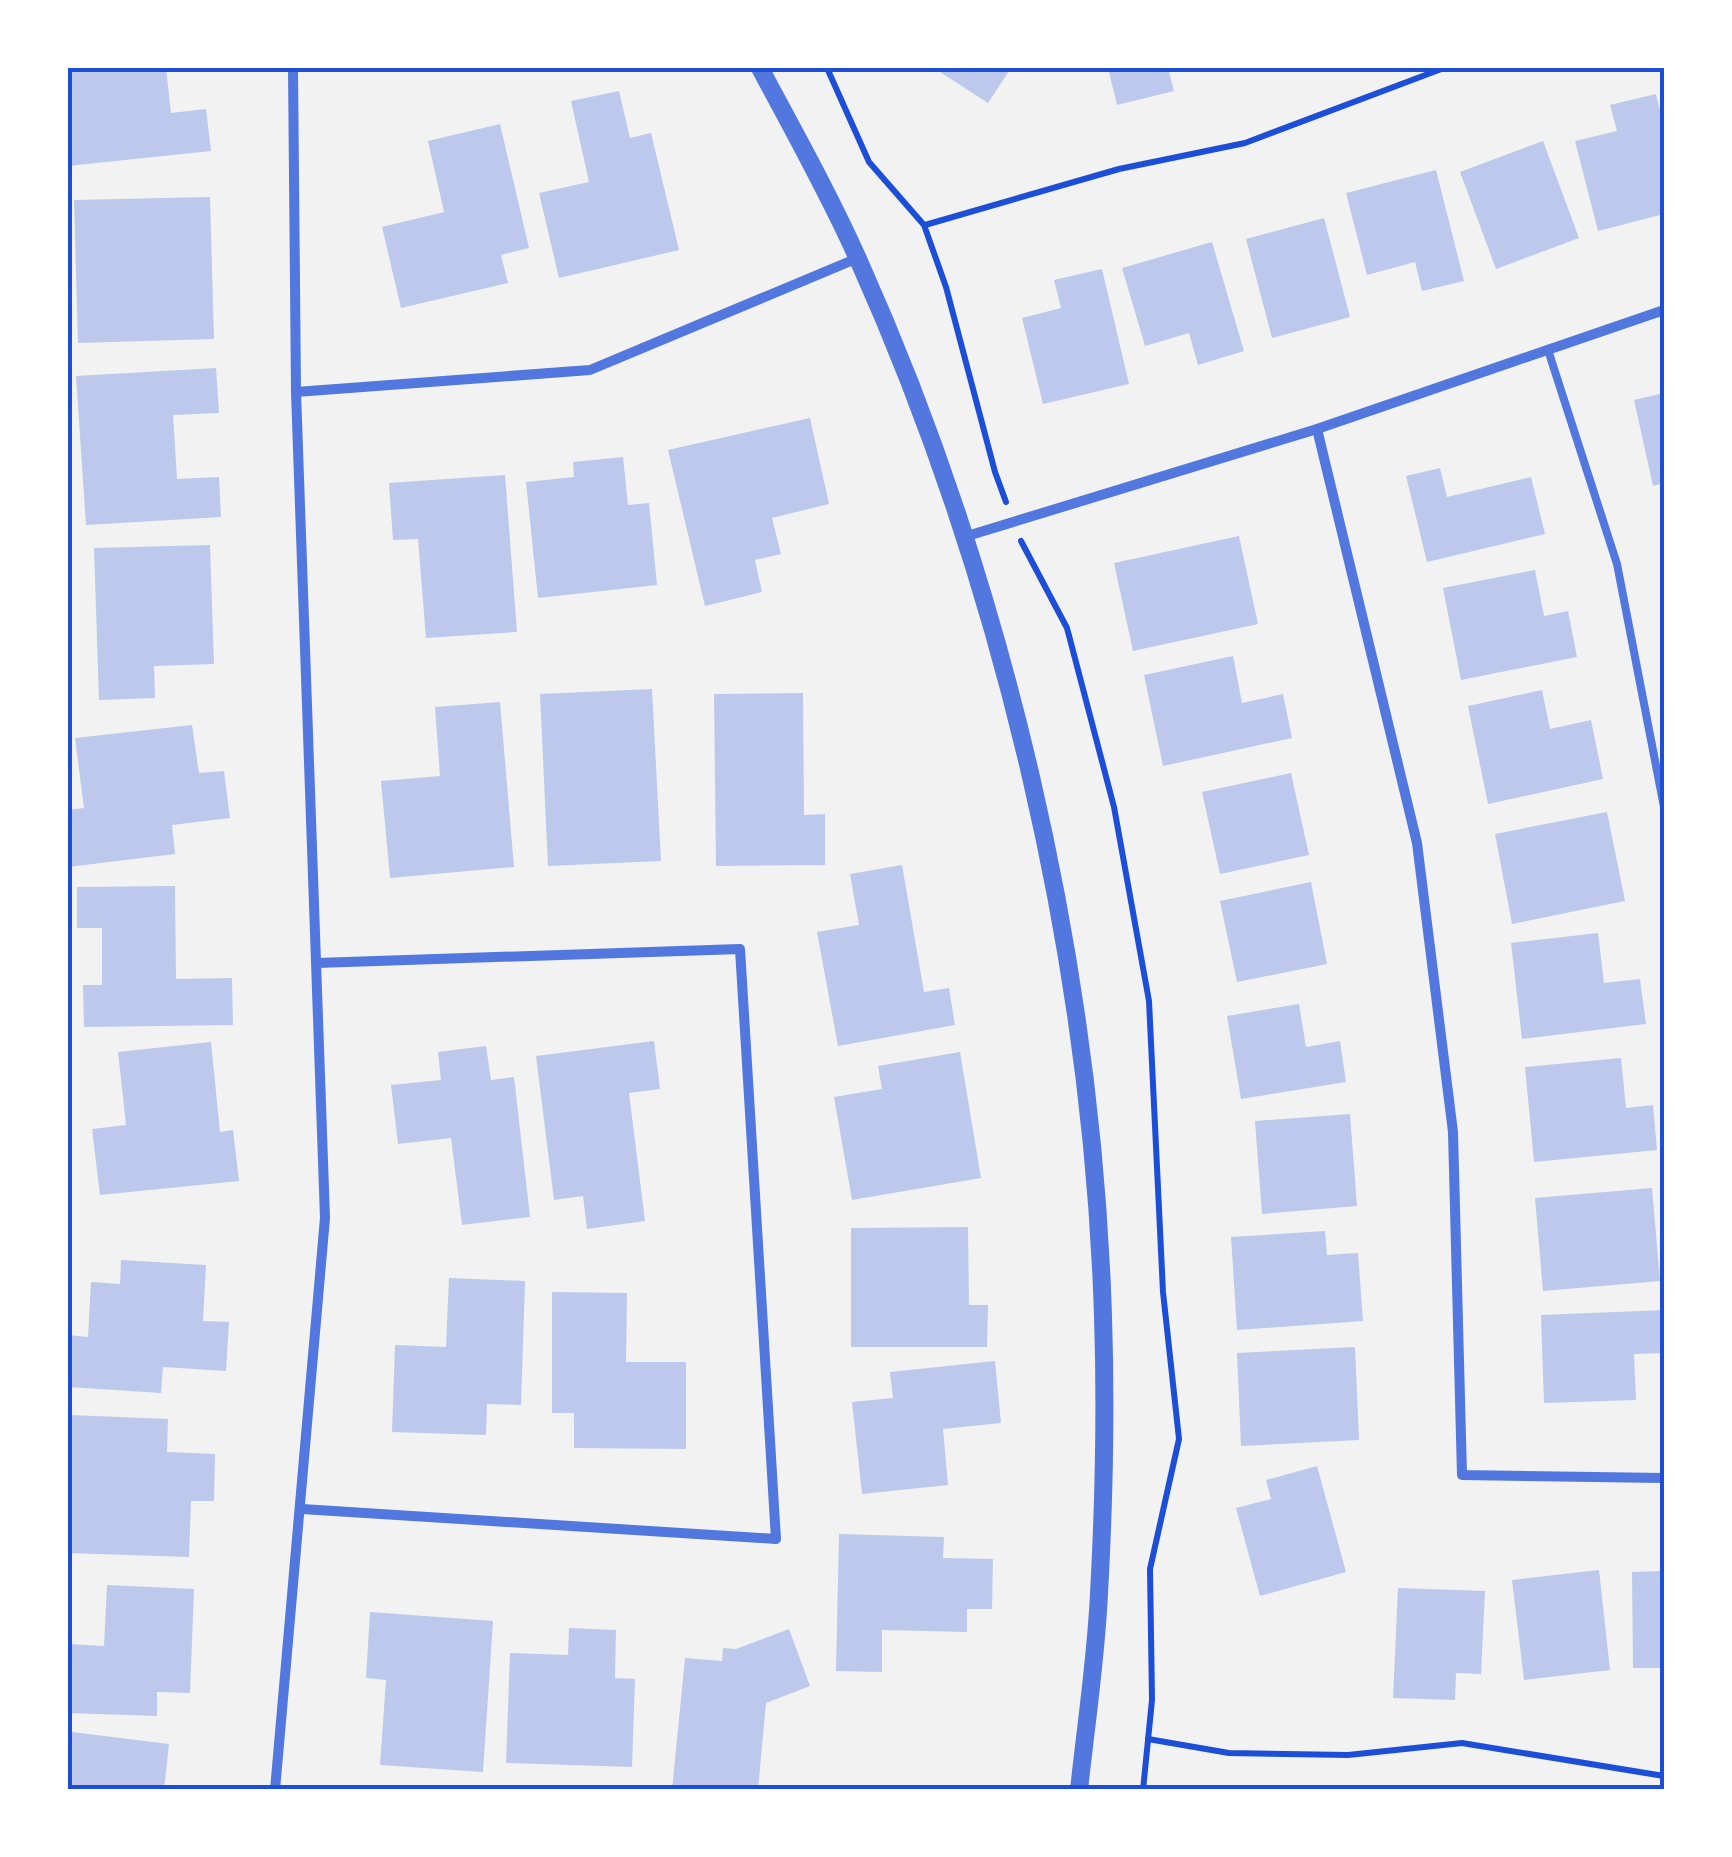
<svg xmlns="http://www.w3.org/2000/svg" width="1732" height="1857" viewBox="0 0 1732 1857" font-family="Mulish,sans-serif">
<style>
.building{fill:#bdc9ec}
.lines{fill:none;stroke-linecap:round;stroke-linejoin:round}
.path{stroke:#1d4ed8;stroke-width:6}
.service{stroke:#5277de;stroke-width:8}
.minor{stroke:#5277de;stroke-width:10}
.tertiary{stroke:#5277de;stroke-width:18}
.neatline{fill:none;stroke:#1d4ed8;stroke-width:4}
</style>
<rect width="100%" height="100%" fill="#f2f2f2"/>
<g class="building">
<path d="M68 68H166L171 113 206 109 211 151 68 166Z"/>
<path d="M934 68H1011L988 103Z"/>
<path d="M1108 68H1168L1174 91 1117 105Z"/>
<path d="M619 91 630 138 651 133 679 250 559 278 539 193 589 182 571 101Z"/>
<path d="M1656 94 1664 128V214L1598 231 1575 141 1617 131 1610 105Z"/>
<path d="M500 124 529 248 501 255 508 283 401 308 382 227 444 212 428 141Z"/>
<path d="M1543 141 1579 238 1496 269 1460 172Z"/>
<path d="M1436 170 1464 281 1422 291 1415 262 1367 275 1346 193Z"/>
<path d="M210 197 214 339 78 343 74 200Z"/>
<path d="M1324 218 1350 317 1272 338 1246 239Z"/>
<path d="M1212 242 1244 351 1198 365 1189 333 1145 346 1122 268Z"/>
<path d="M1102 269 1129 384 1043 404 1022 318 1061 308 1054 280Z"/>
<path d="M216 368 219 413 173 415 177 479 219 477 221 517 86 525 76 376Z"/>
<path d="M1664 393V483L1653 486 1634 400Z"/>
<path d="M810 418 829 504 772 518 781 554 755 560 762 592 705 606 668 450Z"/>
<path d="M623 457 628 505 649 503 657 585 538 598 526 482 574 477 573 462Z"/>
<path d="M1440 468 1447 497 1531 477 1545 534 1427 562 1406 476Z"/>
<path d="M505 475 517 632 426 638 418 539 393 540 389 483Z"/>
<path d="M1239 536 1258 624 1133 651 1114 563Z"/>
<path d="M210 545 214 664 154 666 155 698 99 700 94 548Z"/>
<path d="M1535 570 1544 616 1568 611 1577 657 1461 680 1443 588Z"/>
<path d="M1233 656 1242 703 1283 694 1292 738 1163 766 1144 675Z"/>
<path d="M652 689 661 861 548 866 540 694Z"/>
<path d="M1542 690 1550 729 1591 720 1603 779 1488 804 1468 706Z"/>
<path d="M803 693 804 815 825 814V865L716 866 714 694Z"/>
<path d="M500 702 514 867 390 878 381 781 440 776 435 707Z"/>
<path d="M192 725 199 773 224 771 230 818 172 825 175 854 68 867V810L84 808 75 738Z"/>
<path d="M1291 773 1309 855 1220 874 1202 792Z"/>
<path d="M1607 812 1625 901 1512 924 1495 834Z"/>
<path d="M902 865 924 992 949 988 955 1025 838 1046 817 932 859 925 850 874Z"/>
<path d="M1311 882 1327 964 1237 982 1220 901Z"/>
<path d="M175 886 176 979 232 978 233 1025 84 1027 83 985H102V928H77V887Z"/>
<path d="M1598 933 1604 983 1640 979 1646 1024 1522 1039 1511 943Z"/>
<path d="M1299 1004 1306 1047 1340 1041 1346 1082 1241 1099 1227 1016Z"/>
<path d="M654 1041 660 1089 629 1093 645 1221 587 1229 583 1196 554 1200 536 1056Z"/>
<path d="M211 1042 220 1132 233 1130 239 1181 100 1195 92 1129 126 1125 118 1052Z"/>
<path d="M486 1046 491 1080 514 1077 530 1217 462 1225 451 1138 398 1144 391 1085 441 1080 438 1052Z"/>
<path d="M960 1052 981 1178 852 1200 834 1097 882 1089 878 1066Z"/>
<path d="M1621 1058 1626 1108 1653 1105 1657 1150 1534 1162 1525 1067Z"/>
<path d="M1350 1114 1357 1206 1262 1214 1255 1121Z"/>
<path d="M1652 1188 1660 1281 1543 1291 1535 1198Z"/>
<path d="M968 1227 969 1305H988L987 1347H851V1228Z"/>
<path d="M1325 1231 1327 1255 1358 1253 1363 1321 1237 1330 1231 1237Z"/>
<path d="M121 1260 206 1265 203 1321 229 1322 226 1371 163 1367 161 1393 68 1387V1335L88 1337 91 1282 120 1284Z"/>
<path d="M449 1278 525 1281 521 1405 487 1404 486 1435 392 1432 395 1345 446 1347Z"/>
<path d="M552 1292 627 1293 626 1362H686V1449L574 1448V1413H552Z"/>
<path d="M1664 1310V1353L1634 1354 1636 1400 1544 1403 1541 1315Z"/>
<path d="M1355 1347 1359 1440 1241 1446 1237 1353Z"/>
<path d="M995 1361 1001 1423 943 1429 948 1485 862 1494 852 1402 893 1398 890 1372Z"/>
<path d="M70 1415 168 1419 167 1452 215 1454 214 1501H191L189 1557 68 1553Z"/>
<path d="M1317 1466 1346 1572 1260 1596 1236 1508 1271 1499 1266 1480Z"/>
<path d="M839 1534 944 1537 943 1558 993 1559 992 1609H967V1632L882 1630V1672L836 1671Z"/>
<path d="M1599 1570 1610 1670 1524 1680 1512 1580Z"/>
<path d="M1664 1571V1668H1633L1632 1572Z"/>
<path d="M107 1585 194 1589 190 1693 157 1692V1716L68 1713V1644L104 1646Z"/>
<path d="M1398 1588 1485 1591 1481 1674 1456 1673 1455 1700 1393 1698Z"/>
<path d="M370 1612 493 1621 483 1772 380 1765 386 1680 366 1678Z"/>
<path d="M569 1628 616 1630 615 1678 635 1679 632 1767 506 1763 510 1653 568 1655Z"/>
<path d="M789 1629 810 1686 766 1703 758 1790H672L685 1658 722 1661 723 1648 736 1649Z"/>
<path d="M72 1732 169 1744 164 1790H68Z"/>
</g>
<g class="lines">
<g class="path">
<path d="M827 68 869 162 924 225 946 287 995 472 1006 502"/>
<path d="M925 225 1119 169 1245 143 1444 68"/>
<path d="M1021 541 1067 628 1114 807 1149 1001 1163 1292 1179 1439 1150 1569 1152 1700 1143 1790"/>
<path d="M1148 1739 1229 1753 1348 1755 1462 1743 1664 1776"/>
</g>
<path class="service" d="M1548 350 1617 564 1664 807"/>
<g class="minor">
<path d="M296 392 590 370 858 258"/>
<path d="M1317 429 1417 843 1453 1132 1462 1475 1664 1478"/>
<path d="M964 537 1317 429 1664 310"/>
<path d="M302 1509 776 1539 740 949 317 963"/>
<path d="M275 1790 325 1218 296 392 293 68"/>
</g>
<path class="tertiary" d="M760 68C793 130 829 194 858 259 1003 582 1092 962 1103 1316 1106 1408 1104 1502 1099 1594 1096 1659 1086 1724 1079 1790"/>
</g>
<rect width="1732" height="1857" fill="none" stroke="#ffffff" stroke-width="140"/>
<rect x="70" y="70" width="1592" height="1717" class="neatline"/>
</svg>
